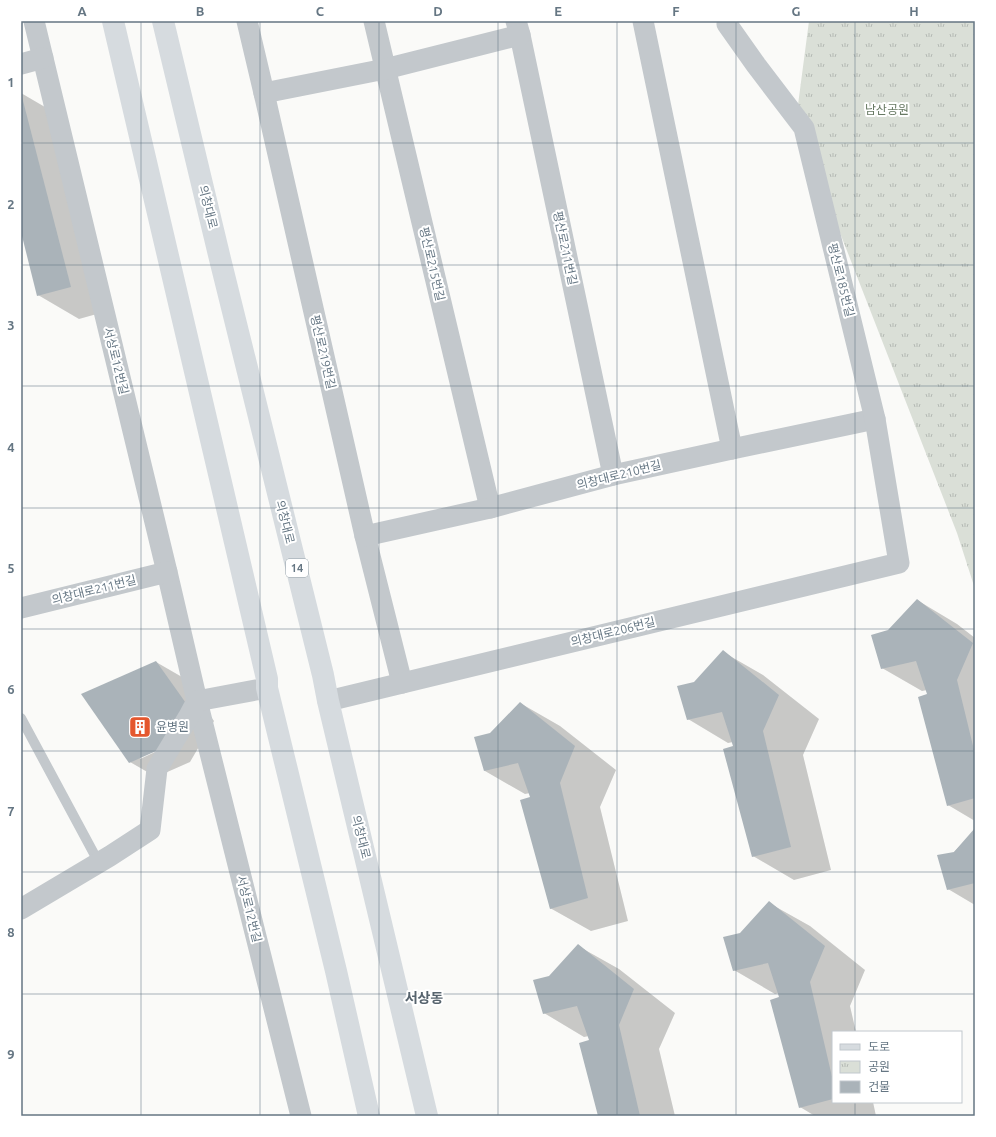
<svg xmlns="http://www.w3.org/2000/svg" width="996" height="1137" viewBox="0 0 996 1137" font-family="Ubuntu,'Noto Sans KR',sans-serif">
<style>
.park{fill:url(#park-tufts)}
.shadow{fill:#0003;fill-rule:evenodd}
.building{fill:#aab3b9}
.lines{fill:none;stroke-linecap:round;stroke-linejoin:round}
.service{stroke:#c3c8cc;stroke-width:10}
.minor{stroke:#c3c8cc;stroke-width:21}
.primary{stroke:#d6dbdf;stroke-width:22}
.grid{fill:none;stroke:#657683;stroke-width:1;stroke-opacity:0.55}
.labels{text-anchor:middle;stroke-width:4;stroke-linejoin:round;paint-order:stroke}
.shield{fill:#fff;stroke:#939fa8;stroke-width:1}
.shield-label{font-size:11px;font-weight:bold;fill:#657683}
.park-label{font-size:12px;fill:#687a64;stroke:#fff}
.street-label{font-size:12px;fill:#657683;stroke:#fff}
.poi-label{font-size:12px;fill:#657683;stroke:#fff;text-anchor:start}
.quarter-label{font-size:14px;font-weight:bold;fill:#57646e;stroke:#fff}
.neatline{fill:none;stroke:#657683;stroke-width:1.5}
.grid-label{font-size:13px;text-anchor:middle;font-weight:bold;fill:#657683}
</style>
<defs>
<pattern id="park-tufts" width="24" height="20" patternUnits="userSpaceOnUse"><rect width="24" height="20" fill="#dadfd7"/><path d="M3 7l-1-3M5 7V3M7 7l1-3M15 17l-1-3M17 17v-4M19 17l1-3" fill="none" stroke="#b4b9b4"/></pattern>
</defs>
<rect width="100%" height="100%" fill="#fafaf8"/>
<path class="park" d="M809 21H975V589L957 533 796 120Z"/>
<g class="shadow">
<path d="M21 93 62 117 111 310 79 319 38 295 21 228Z"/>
<path d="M917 600 957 624 975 638V821L948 805 927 690 922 691 882 668 888 631Z"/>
<path d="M723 652 763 675 819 719 803 755 831 870 794 880 753 856 733 742 728 743 688 719 694 683Z"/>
<path d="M156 662 182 677 214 721 190 762 156 777 130 762ZM168 746 140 759V757Z"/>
<path d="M520 703 560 726 616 770 600 807 628 921 591 931 550 908 530 793 525 794 485 771 491 734Z"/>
<path d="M975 830V905L948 889 954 852Z"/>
<path d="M769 903 810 926 865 970 850 1006 856 1032H833V1102H873L876 1116H815L800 1107 779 993 775 994 734 970 741 934Z"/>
<path d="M578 946 619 969 675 1013 659 1049 675 1116H600L590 1040 589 1036 584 1037 544 1013 550 977Z"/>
</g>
<g class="building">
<path d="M21 93 71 287 37 296 21 232Z"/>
<path d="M917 599 973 643 957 680 975 754V798L947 806 918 697 927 694 916 661 881 669 871 635 888 630Z"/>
<path d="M723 650 779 695 763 731 791 847 752 857 723 749 733 746 722 712 687 720 677 686 694 682Z"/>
<path d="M156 661 188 706 163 748 129 763 81 694Z"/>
<path d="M520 702 575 746 560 783 588 898 550 909 520 800 530 797 518 763 484 771 474 737 490 733Z"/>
<path d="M975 828V883L947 890 937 855 954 852Z"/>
<path d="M769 901 825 946 810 982 833 1081V1099L799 1108 770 1000 779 997 768 963 733 971 723 937 740 933Z"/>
<path d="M578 944 634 989 619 1025 640 1116H598L579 1043 589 1040 577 1006 543 1014 533 980 549 976Z"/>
</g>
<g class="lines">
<path class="service" d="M21 718 99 863"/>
<g class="minor">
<path d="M34 21 167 572 197 701 301 1116"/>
<path d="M247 21 264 93 365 536 402 683"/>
<path d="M374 21 490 508"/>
<path d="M516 21 520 35 613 475"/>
<path d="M643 21 732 449"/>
<path d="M21 64 43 58"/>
<path d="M264 93 385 69 520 35"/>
<path d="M365 536 490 508 613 475 732 449 875 419"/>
<path d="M21 608 167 572"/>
<path d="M328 701 899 563 875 419 804 128 756 65 727 24 728 21"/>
<path d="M21 909 110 856 150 830 157 769 189 716 197 701 267 688"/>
</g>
<g class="primary">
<path d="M113 21 267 679V688L336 971 369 1116"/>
<path d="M163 21 220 259 323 675 328 701 427 1116"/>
</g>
</g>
<path class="grid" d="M141 21V1116M260 21V1116M379 21V1116M498 21V1116M617 21V1116M736 21V1116M855 21V1032M21 143H975M21 265H975M21 386H975M21 508H975M21 629H975M21 751H975M21 872H975M21 994H975M855 1102V1116"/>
<defs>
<g id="building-square" transform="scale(1.15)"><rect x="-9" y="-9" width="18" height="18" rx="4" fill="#e4572e" stroke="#fff"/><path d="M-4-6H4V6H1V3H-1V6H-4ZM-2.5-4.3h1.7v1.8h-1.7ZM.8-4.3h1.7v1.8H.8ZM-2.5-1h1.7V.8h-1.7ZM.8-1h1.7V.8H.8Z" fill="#fff"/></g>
</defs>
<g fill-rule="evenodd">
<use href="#building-square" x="140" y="727"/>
</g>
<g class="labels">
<rect class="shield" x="286" y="559" width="22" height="18" rx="3"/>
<g class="shield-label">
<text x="297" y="572">14</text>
</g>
<g class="park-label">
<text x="887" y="114">남산공원</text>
</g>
<g class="street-label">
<text transform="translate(208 207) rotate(76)" y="4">의창대로</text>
<text transform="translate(565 248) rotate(78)" y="4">평산로211번길</text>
<text transform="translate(432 264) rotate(77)" y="4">평산로215번길</text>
<text transform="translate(841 280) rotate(76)" y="4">평산로185번길</text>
<text transform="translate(323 352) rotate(77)" y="4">평산로219번길</text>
<text transform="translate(116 361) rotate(76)" y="4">서상로12번길</text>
<text transform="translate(619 475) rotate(-14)" y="4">의창대로210번길</text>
<text transform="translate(285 522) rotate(76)" y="4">의창대로</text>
<text transform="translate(94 590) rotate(-14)" y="4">의창대로211번길</text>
<text transform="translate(613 632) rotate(-14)" y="4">의창대로206번길</text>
<text transform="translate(361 837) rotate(76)" y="4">의창대로</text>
<text transform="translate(249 909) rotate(76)" y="4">서상로12번길</text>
</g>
<g class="poi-label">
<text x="156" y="731">윤병원</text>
</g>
<g class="quarter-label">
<text x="424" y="1003">서상동</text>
</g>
</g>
<rect width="996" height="1137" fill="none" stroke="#ffffff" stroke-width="44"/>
<rect x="832" y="1031" width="130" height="72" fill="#ffffff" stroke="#c1c8cd"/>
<rect x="840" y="1044" width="20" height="6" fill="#d6dbdf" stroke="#c1c8cd"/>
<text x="868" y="1051" font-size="12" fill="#657683">도로</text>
<rect x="840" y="1061" width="20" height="12" fill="url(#park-tufts)" stroke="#c1c8cd"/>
<text x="868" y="1071" font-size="12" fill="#657683">공원</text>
<rect x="840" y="1081" width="20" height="12" fill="#aab3b9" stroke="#c1c8cd"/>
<text x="868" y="1091" font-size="12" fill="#657683">건물</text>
<rect x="22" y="22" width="952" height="1093" class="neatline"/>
<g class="grid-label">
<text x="82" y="16">A</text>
<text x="200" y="16">B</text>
<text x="320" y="16">C</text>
<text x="438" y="16">D</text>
<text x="558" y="16">E</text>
<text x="676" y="16">F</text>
<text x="796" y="16">G</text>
<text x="914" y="16">H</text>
<text x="11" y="87">1</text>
<text x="11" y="209">2</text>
<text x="11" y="330">3</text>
<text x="11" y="452">4</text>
<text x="11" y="573">5</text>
<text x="11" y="694">6</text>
<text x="11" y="816">7</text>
<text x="11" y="937">8</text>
<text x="11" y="1059">9</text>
</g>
</svg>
